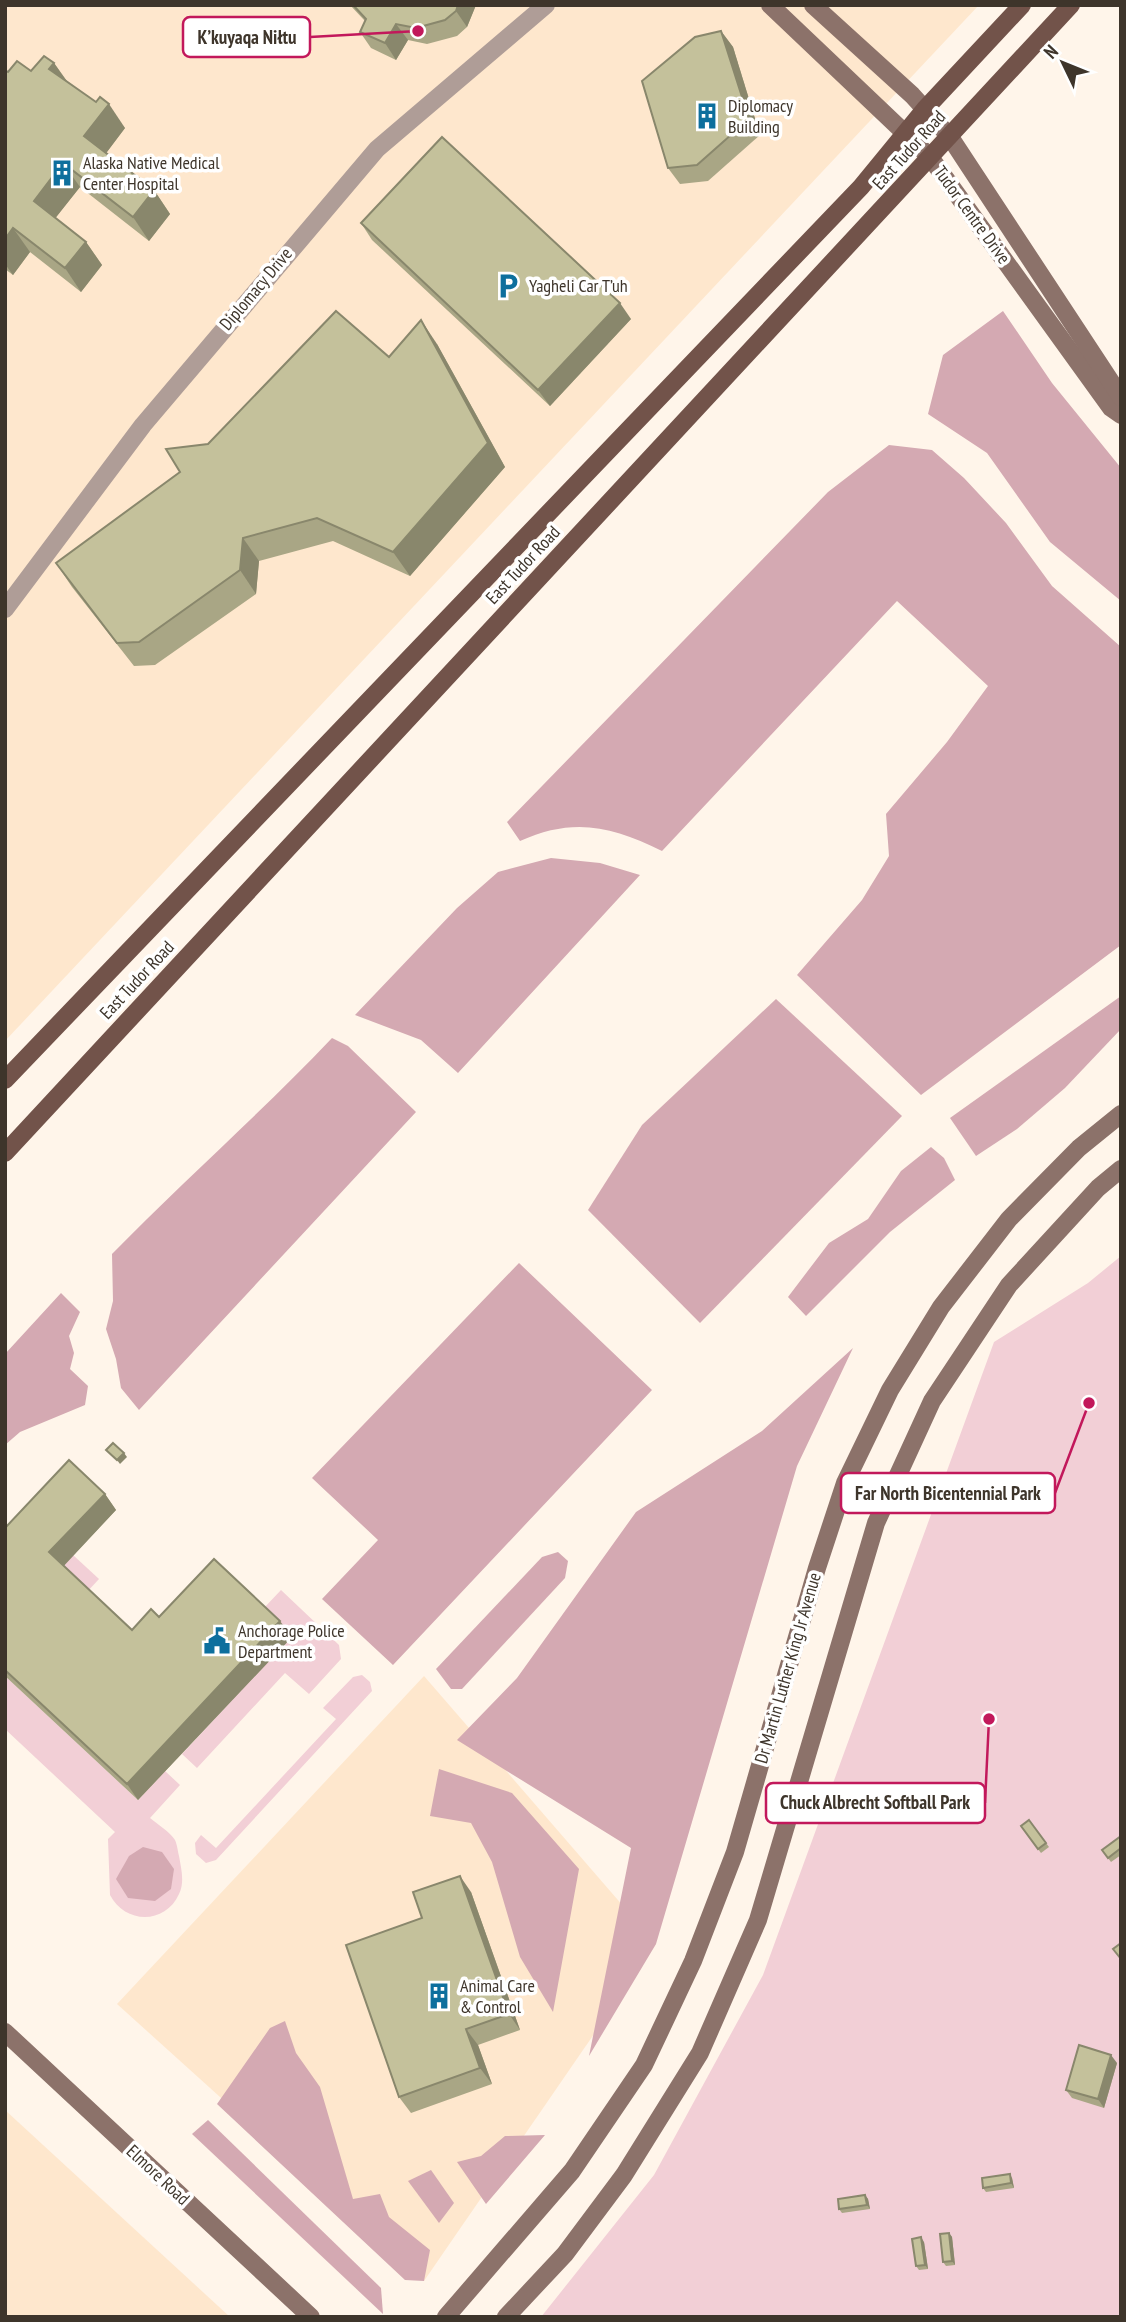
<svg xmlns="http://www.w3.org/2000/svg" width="1126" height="2322" viewBox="0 0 1126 2322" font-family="'PT Sans Narrow',sans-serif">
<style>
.built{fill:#fee7cd}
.green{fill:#f2cfd6}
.forest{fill:#d4a9b2}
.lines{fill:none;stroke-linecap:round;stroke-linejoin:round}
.street{stroke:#af9d97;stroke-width:18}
.secondary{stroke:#8c726a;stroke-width:18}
.primary{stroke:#72534a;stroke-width:18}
.wall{fill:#a9a685}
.shaded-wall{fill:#89876c}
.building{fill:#c4c19b;stroke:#89876c;stroke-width:2}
.labels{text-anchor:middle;stroke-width:7;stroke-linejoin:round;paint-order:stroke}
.poi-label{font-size:18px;fill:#3e352b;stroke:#fff;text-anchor:start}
.street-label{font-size:18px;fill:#3e352b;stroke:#fff}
.leader{fill:none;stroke:#c2185b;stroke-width:2.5}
.callout-dot{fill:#c2185b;stroke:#fff;stroke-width:2.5}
.callout{fill:#fff;stroke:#c2185b;stroke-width:2.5}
.callout-label{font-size:19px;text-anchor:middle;font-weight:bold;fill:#3e352b}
</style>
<rect width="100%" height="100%" fill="#fff5ea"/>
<g class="built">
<path d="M5 5H979L5 1041Z"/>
<path d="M424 1676 656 1944 424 2281 117 2004Z"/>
<path d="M5 2110 230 2317H5Z"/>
</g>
<g class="green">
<path d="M1121 1256V2317H541L654 2175 763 1975 994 1342 1088 1283Z"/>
<path d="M73 1555 99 1579 86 1593 61 1569Z"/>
<path d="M281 1590 339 1645 341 1659 309 1694 285 1673 197 1768 182 1754 291 1637 263 1609Z"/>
<path d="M362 1675 370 1682 372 1691 216 1860 206 1863 196 1854 195 1843 201 1835 216 1848 336 1719 323 1708 353 1677Z"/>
<path d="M5 1676 138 1800 165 1771 180 1785 150 1818C157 1824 170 1832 175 1840 177 1844 178 1852 179 1856 181 1868 185 1882 179 1894 165 1925 125 1924 110 1895L108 1839 115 1832 5 1729Z"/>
</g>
<g class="forest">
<path d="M1003 311 1052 383 1121 468V601L1050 542 987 453 928 414 943 355Z"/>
<path d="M889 445 932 450 964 478 1006 523 1052 586 1121 647V945L921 1095 797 975 862 900 889 856 886 814 947 742 988 686 897 601 662 851C612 826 573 817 520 841L507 822 828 492Z"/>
<path d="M551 858 600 863 640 875 458 1073 421 1040 355 1015 457 908 498 872Z"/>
<path d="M1121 996V1029L1065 1088 1017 1129 976 1156 950 1118Z"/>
<path d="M776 999 902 1116 700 1323 588 1210 642 1125Z"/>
<path d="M332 1038 348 1046 416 1112 139 1410 121 1388 116 1359 106 1329 113 1301 112 1254C184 1180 261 1113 332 1038Z"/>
<path d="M931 1147 944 1158 955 1180 890 1232 806 1316 788 1297 829 1243 868 1219 901 1171Z"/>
<path d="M519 1263 652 1390 393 1665 322 1599 378 1540 312 1478Z"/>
<path d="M61 1293 80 1312 69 1336 74 1353 70 1369 88 1386 85 1405 20 1432 5 1445V1354Z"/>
<path d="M853 1348 797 1466 656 1944 589 2056 631 1848 457 1740 517 1678 636 1512 762 1431Z"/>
<path d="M558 1552 568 1561 565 1578 462 1689H451L436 1669 542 1557Z"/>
<path d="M439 1769 512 1793 579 1869 553 2012 520 1957 492 1862 471 1823 430 1816Z"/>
<path d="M143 1847 162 1852 174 1869 171 1889 155 1901 128 1898 116 1879 129 1856Z"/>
<path d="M285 2021 296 2053 320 2087 353 2199 380 2194 389 2217 430 2250 424 2281 405 2280 217 2104 270 2028Z"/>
<path d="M208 2120 381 2288 383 2314 192 2134Z"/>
<path d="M545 2135 486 2204 457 2162 481 2156 505 2136Z"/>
<path d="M431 2170 454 2203 439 2223 408 2181Z"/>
</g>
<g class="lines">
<path class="street" d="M5 609 143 425 377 149 546 5"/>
<g class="secondary">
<path d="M770 5 930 157 1111 408 1121 415"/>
<path d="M813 5 912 95 950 137 1121 397"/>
<path d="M5 2032 311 2317"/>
<path d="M446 2317 572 2171 644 2065 693 1961 735 1852 817 1568 845 1483 890 1390 941 1307 1009 1219 1079 1148 1121 1114"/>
<path d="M506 2317 565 2254 624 2175 700 2053 758 1920 876 1523 932 1401 1009 1285 1098 1188 1121 1169"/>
</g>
<g class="primary">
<path d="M5 1080 861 187 925 109 1022 5"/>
<path d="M5 1153 1071 5"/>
</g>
</g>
<g class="wall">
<path d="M350 5H476L467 27 457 36 427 44 408 40 396 60 371 48 360 32 365 21Z"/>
<path d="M721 31 733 47 760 135 708 181 680 184 668 168Z"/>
<path d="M54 63 67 81 125 128 106 153 154 190 170 214 149 241 80 187 55 218 86 242 102 265 81 292 30 252 13 275 5 269V70L8 72 31 71Z"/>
<path d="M361 223 631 319 550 406 372 240Z"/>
<path d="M437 344 505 467 410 576 333 541 259 561 256 594 155 665 134 666 72 587 56 563 180 472 208 444 389 357Z"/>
<path d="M105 1494 116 1510 63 1566 132 1630 159 1617 292 1637 138 1800 5 1676V1528Z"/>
<path d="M1029 1820 1049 1847 1041 1853 1021 1826Z"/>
<path d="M1121 1836V1855L1111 1862 1102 1850Z"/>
<path d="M471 1892 520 2030 478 2045 492 2084 411 2113 399 2097 422 1918Z"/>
<path d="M1117 2063 1104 2108 1072 2098 1066 2090Z"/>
<path d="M1012 2178 1014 2188 986 2192 983 2188Z"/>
<path d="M865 2195 868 2199 870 2209 842 2213 839 2209Z"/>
<path d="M949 2233 952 2237 955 2265 946 2266 943 2262Z"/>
<path d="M924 2242 928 2269 919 2270 916 2266Z"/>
</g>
<g class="shaded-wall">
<path d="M458 5H476L467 27 456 11Z"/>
<path d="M396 24 408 40 396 60 385 43Z"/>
<path d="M721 31 733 47 760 135 749 119Z"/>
<path d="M54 63 70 86 49 69Z"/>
<path d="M109 104 125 128 101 160 84 136Z"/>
<path d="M63 163 80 187 50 225 34 201Z"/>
<path d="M154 190 170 214 149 241 133 217Z"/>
<path d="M13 228 30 252 13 275 5 264V239Z"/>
<path d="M86 242 102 265 81 292 65 268Z"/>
<path d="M620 303 631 319 550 406 538 390Z"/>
<path d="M421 320 437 344 505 467 410 576 393 552Z"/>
<path d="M243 538 259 561 256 594 240 570Z"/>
<path d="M124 1453 127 1457 120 1464 117 1460Z"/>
<path d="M105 1494 116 1510 61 1569 49 1552Z"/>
<path d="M280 1621 292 1637 138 1800 127 1784Z"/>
<path d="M460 1876 471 1892 520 2030 509 2014Z"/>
<path d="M466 2029 478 2045 492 2084 480 2068Z"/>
<path d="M1111 2055 1117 2063 1104 2108 1098 2099Z"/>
<path d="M1010 2174 1012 2178 1014 2188 1011 2183Z"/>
<path d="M865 2195 868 2199 870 2209 867 2205Z"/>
<path d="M949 2233 952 2237 955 2265 952 2261Z"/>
<path d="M921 2237 924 2242 928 2269 925 2265Z"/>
</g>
<g class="building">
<path d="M353 5H458L456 11 445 20 416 28 396 24 385 43 360 32 366 19Z"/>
<path d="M721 31 749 119 697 165 668 168 642 81 695 37Z"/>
<path d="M44 56 54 63 49 69 96 102 100 97 109 104 84 136 154 190 133 217 63 163 34 201 86 242 65 268 13 228 5 239V70L8 72 17 61 31 71Z"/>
<path d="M442 137 620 303 538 390 361 223Z"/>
<path d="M336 311 389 357 421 320 488 443 393 552 317 518 243 538 240 570 139 642 117 643 56 563 180 472 166 449 208 444Z"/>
<path d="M113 1443 124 1453 117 1460 106 1450Z"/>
<path d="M69 1460 105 1494 49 1552 132 1630 151 1609 159 1617 214 1559 280 1621 127 1784 5 1670V1528Z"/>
<path d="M1029 1820 1046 1843 1038 1849 1021 1826Z"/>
<path d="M1121 1836V1848L1108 1858 1102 1850Z"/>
<path d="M460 1876 509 2014 466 2029 480 2068 399 2097 346 1945 422 1918 413 1892Z"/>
<path d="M1121 1943V1959L1113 1949Z"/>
<path d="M1079 2045 1111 2055 1098 2099 1066 2090Z"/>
<path d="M1010 2174 1011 2183 983 2188 982 2178Z"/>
<path d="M865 2195 867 2205 839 2209 838 2199Z"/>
<path d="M949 2233 952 2261 943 2262 940 2234Z"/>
<path d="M921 2237 925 2265 916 2266 912 2239Z"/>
</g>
<defs>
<g id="building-bare" transform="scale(2.1)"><path d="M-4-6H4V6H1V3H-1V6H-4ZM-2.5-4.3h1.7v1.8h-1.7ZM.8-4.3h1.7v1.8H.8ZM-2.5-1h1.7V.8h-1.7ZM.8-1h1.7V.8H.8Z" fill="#0d6f9d" stroke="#fff" stroke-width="2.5" paint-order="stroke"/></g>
<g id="parking-bare" transform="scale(2.1)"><path d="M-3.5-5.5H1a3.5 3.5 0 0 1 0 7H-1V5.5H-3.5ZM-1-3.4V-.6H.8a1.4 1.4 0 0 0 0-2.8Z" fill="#0d6f9d" stroke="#fff" stroke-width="2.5" paint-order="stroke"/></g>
<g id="civic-bare" transform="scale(2.1)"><path d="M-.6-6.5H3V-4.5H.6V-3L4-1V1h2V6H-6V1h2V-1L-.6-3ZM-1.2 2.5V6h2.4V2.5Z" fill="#0d6f9d" stroke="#fff" stroke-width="2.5" paint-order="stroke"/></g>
</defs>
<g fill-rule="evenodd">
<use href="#building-bare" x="707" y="116"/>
<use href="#building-bare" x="62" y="173"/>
<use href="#parking-bare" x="508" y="286"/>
<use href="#civic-bare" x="217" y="1641"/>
<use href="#building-bare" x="439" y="1996"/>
</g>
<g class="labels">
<g class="poi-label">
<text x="728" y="112">Diplomacy<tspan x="728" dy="21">Building</tspan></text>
<text x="83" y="169">Alaska Native Medical<tspan x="83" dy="21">Center Hospital</tspan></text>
<text x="529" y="292">Yagheli Car T’uh</text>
<text x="238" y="1637">Anchorage Police<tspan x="238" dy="21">Department</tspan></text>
<text x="460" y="1992">Animal Care<tspan x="460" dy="21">&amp; Control</tspan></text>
</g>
<g class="street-label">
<text transform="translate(909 150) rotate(-48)" y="6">East Tudor Road</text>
<text transform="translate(972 215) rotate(54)" y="6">Tudor Centre Drive</text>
<text transform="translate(256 289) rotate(-50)" y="6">Diplomacy Drive</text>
<text transform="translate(523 565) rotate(-47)" y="6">East Tudor Road</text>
<text transform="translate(137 980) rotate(-47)" y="6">East Tudor Road</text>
<text transform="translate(788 1668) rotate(-74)" y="6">Dr Martin Luther King Jr Avenue</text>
<text transform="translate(158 2175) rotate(43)" y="6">Elmore Road</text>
</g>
</g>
<path class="leader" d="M418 31L310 37M1089 1403L1055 1493M989 1719L985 1803"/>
<g class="callout-dot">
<circle cx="418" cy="31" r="7"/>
<circle cx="1089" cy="1403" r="7"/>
<circle cx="989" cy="1719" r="7"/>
</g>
<g class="callout">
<rect x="183" y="17" width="127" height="40" rx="7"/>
<rect x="841" y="1473" width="214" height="40" rx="7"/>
<rect x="766" y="1783" width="219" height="40" rx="7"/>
</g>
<g class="callout-label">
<text x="247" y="44">K’kuyaqa Niłtu</text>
<text x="948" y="1500">Far North Bicentennial Park</text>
<text x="875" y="1809">Chuck Albrecht Softball Park</text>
</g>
<rect width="1126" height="2322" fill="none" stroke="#3e352b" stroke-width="14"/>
<g transform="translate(1063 63) rotate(313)" stroke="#ffffff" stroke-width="5" paint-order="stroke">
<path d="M0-5L12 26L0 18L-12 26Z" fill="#3e352b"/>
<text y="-10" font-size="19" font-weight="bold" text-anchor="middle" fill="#3e352b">N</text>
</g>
</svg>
